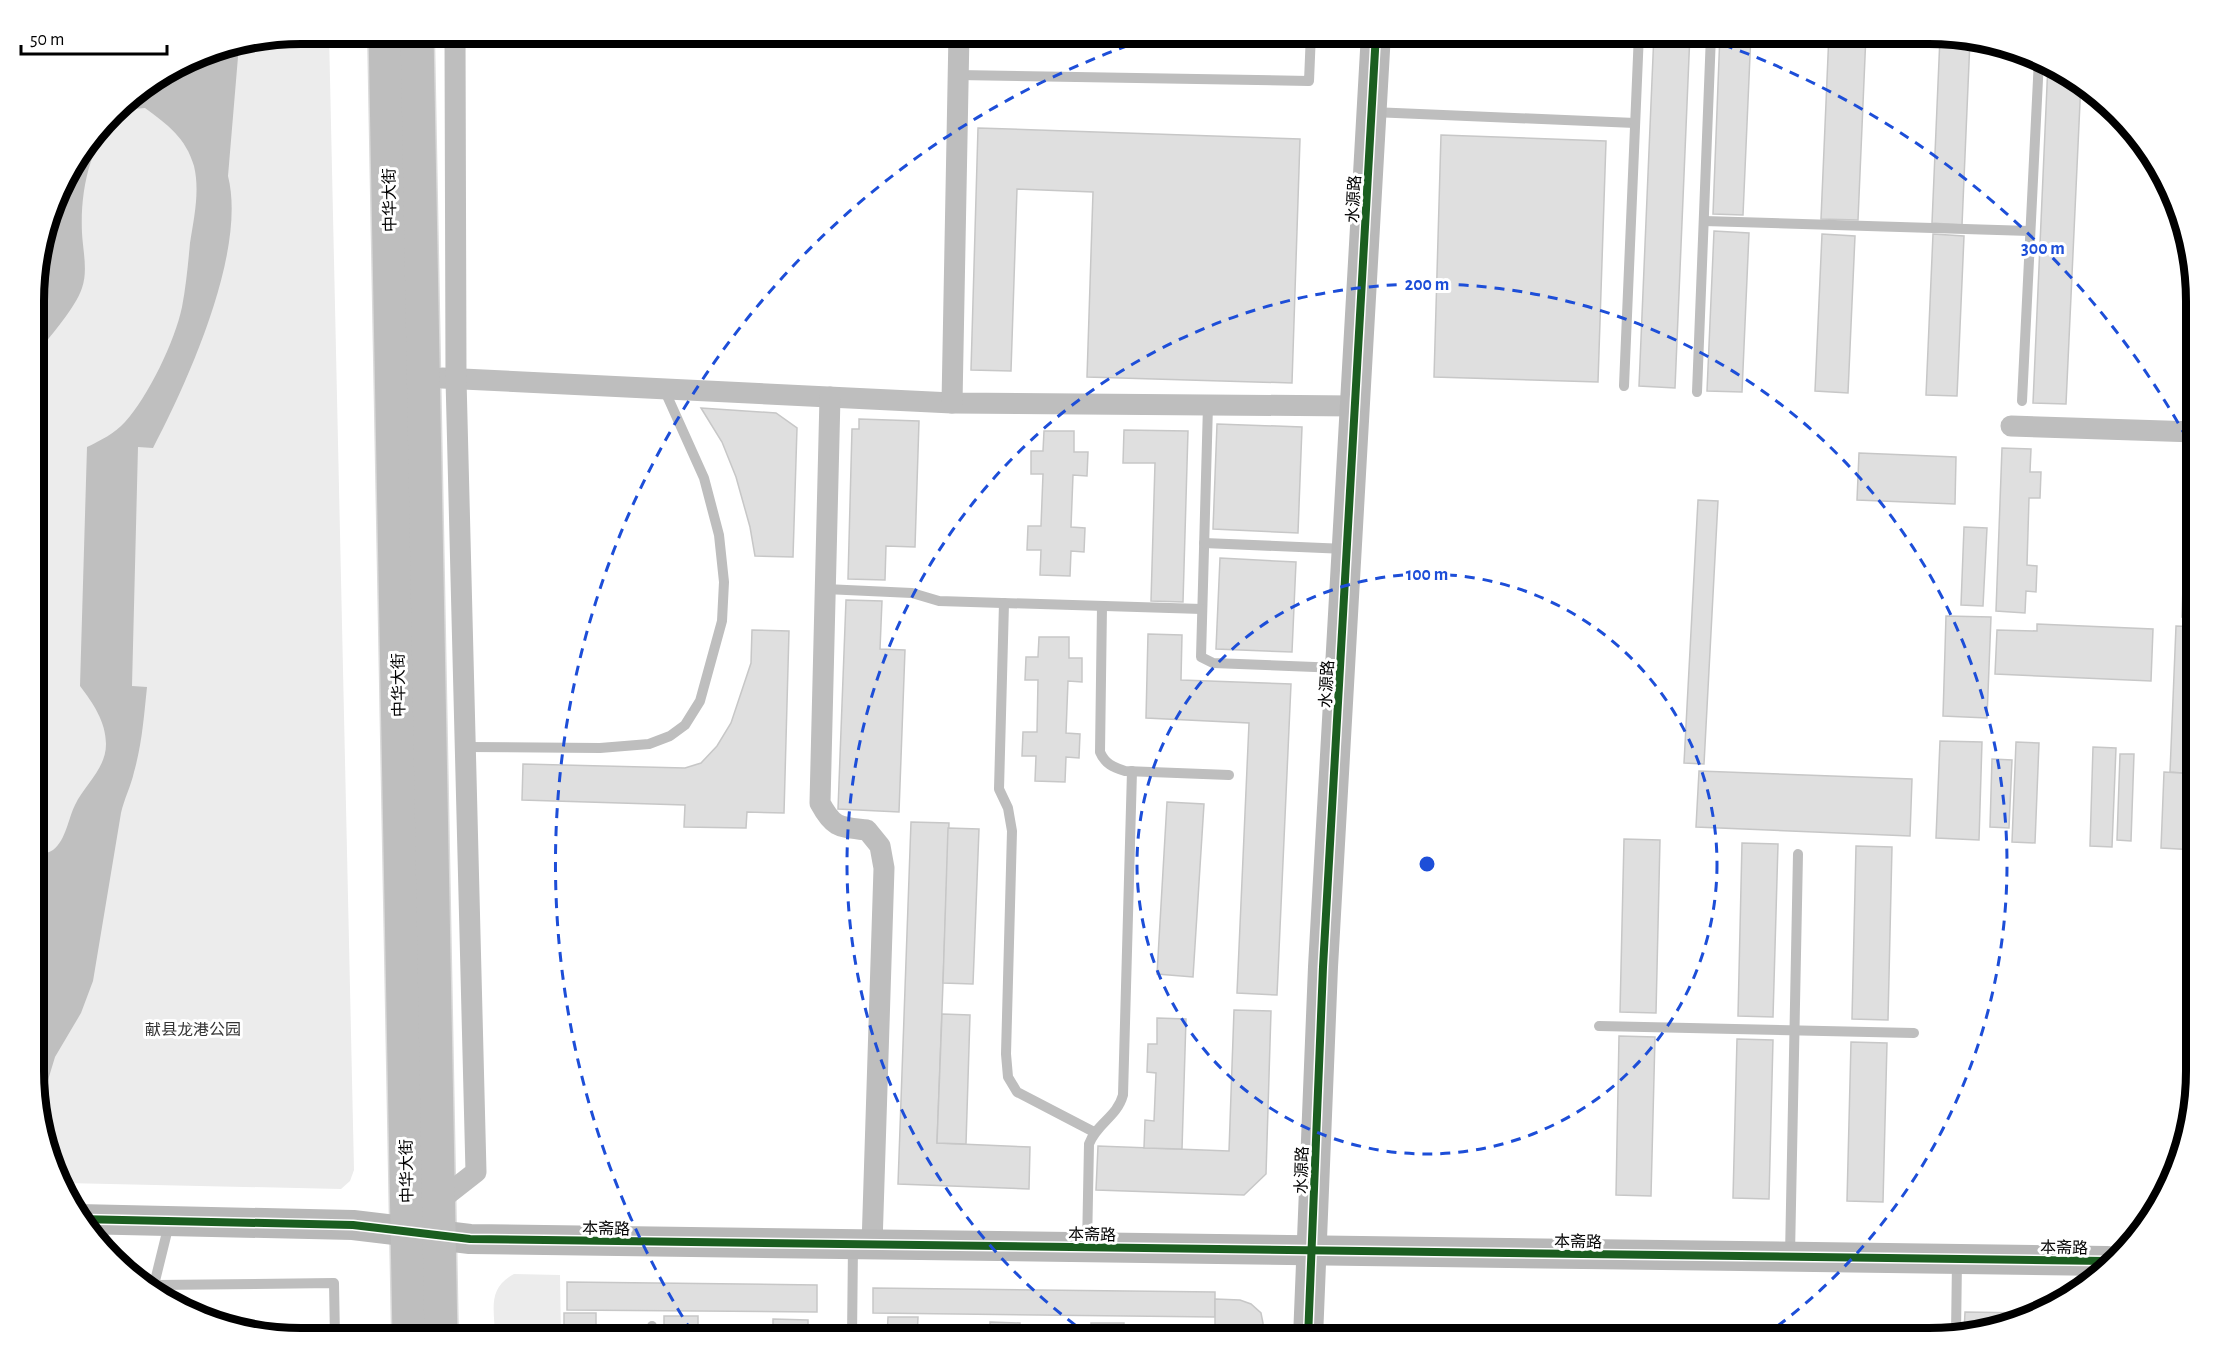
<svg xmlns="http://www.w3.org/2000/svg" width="2230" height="1371" viewBox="0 0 2230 1371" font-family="'Alegreya Sans','Noto Sans SC',sans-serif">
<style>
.green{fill:#ececec}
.water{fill:#bfbfbf}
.building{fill:#dfdfdf;stroke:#c7c7c7;stroke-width:1.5}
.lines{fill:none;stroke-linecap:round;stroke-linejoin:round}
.primary-casing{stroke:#dbdbdb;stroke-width:36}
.lane{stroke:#bebebe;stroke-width:10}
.street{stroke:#bebebe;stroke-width:21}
.secondary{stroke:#b8b8b8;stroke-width:30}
.primary{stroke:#bebebe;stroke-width:33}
.cycleway-casing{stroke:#fff;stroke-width:11}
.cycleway{stroke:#1b5e20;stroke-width:8}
.ring{fill:none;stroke:#1d4ed8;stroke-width:3;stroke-dasharray:10 8}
.labels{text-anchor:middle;stroke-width:6;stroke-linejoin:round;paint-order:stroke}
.street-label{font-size:16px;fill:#000;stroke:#fff}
.park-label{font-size:16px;fill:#333;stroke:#fff}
.rim{fill:none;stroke:#000;stroke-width:8}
.centre{fill:#1d4ed8;stroke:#fff;stroke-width:3}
.ring-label{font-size:18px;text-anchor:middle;font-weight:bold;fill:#1d4ed8;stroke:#fff;stroke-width:6;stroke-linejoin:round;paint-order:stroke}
</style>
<rect width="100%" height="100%" fill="#fff"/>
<g class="green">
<path d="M300 33H329L354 1170 350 1181 341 1189 65 1183 35 1105V266L61 182 124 100 198 53Z"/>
<path d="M514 1274 560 1275 561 1338H495C495 1311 486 1289 514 1274Z"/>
</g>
<path class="water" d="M239 45 228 176C247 251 188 381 153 448L138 447 132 686 147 687C144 716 142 744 134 772 131 786 124 799 121 813L93 981 81 1013 55 1057 38 1113 35 1105V855C41 854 47 854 53 850 66 840 68 819 75 805 85 784 106 769 106 744 106 722 93 703 80 686L87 447C100 441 115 433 125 422 148 397 175 341 182 307 186 286 188 265 190 243 194 218 200 191 194 166 186 138 167 124 145 108L121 110C90 142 80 190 82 233 83 251 88 271 82 288 75 309 49 337 35 356V266L61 182 124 100 198 53Z"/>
<g class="building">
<path d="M1654 33H1690L1675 388 1639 386Z"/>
<path d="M1720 33H1751L1743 215 1713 214Z"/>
<path d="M1829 33 1866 34 1858 220 1821 219Z"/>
<path d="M1940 37 1970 40 1962 225 1932 223Z"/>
<path d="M2048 63 2081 81 2066 404 2033 403Z"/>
<path d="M978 128 1300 139 1292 383 1087 377 1093 192 1017 189 1011 371 971 370Z"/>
<path d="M1441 135 1606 141 1598 382 1434 377Z"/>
<path d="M1714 231 1749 233 1742 392 1707 391Z"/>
<path d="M1822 234 1855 236 1848 393 1815 391Z"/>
<path d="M1933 234 1964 236 1957 396 1926 395Z"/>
<path d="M2191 265 2196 283V413H2185Z"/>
<path d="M701 408 776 413 797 428 793 557 755 556 750 527 736 477 722 442Z"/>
<path d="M859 419 919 421 915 547 886 546 885 580 848 579 852 429H859Z"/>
<path d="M1217 424 1302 427 1298 533 1213 529Z"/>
<path d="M1124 430 1188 431 1183 602 1151 601 1155 463H1123Z"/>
<path d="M1044 431H1074V452H1088L1087 476 1073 475 1071 527 1085 528 1084 552 1071 551 1070 576 1040 575 1041 550H1027L1028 526H1041L1043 474H1031V451H1043Z"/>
<path d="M2002 448 2031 449 2030 472H2041L2040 498H2029L2027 565 2037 566 2036 592 2026 591 2025 613 1996 611Z"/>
<path d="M1859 453 1956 457 1955 504 1857 500Z"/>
<path d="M2187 461H2196V618L2182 617Z"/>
<path d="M1698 500 1718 501 1704 764 1684 763Z"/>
<path d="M1964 527 1987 528 1983 606 1961 605Z"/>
<path d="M1220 558 1296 562 1292 652 1216 649Z"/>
<path d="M846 600 882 601 880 649 905 650 899 812 838 809Z"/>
<path d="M1946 616 1991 617 1987 718 1943 716Z"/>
<path d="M2037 624 2153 629 2151 681 1995 674 1997 630 2037 631Z"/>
<path d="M2176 626 2196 627V774L2170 772Z"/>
<path d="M752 630 789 631 784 813 747 812 746 828 684 827 685 805 522 800 523 764 685 768 701 763 717 746 731 723 751 663Z"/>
<path d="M1148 634 1182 635 1181 680 1291 684 1277 995 1237 993 1249 723 1146 718Z"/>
<path d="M1039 637H1069V658H1082V682L1068 681 1066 733 1080 734 1079 758 1066 757 1065 782 1035 781 1036 756H1022L1023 732H1037L1038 680H1025L1026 657H1038Z"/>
<path d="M1940 741 1982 742 1979 840 1936 838Z"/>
<path d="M2016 742 2039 743 2035 843 2012 842Z"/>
<path d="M2093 747 2116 748 2112 847 2090 846Z"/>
<path d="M2120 754H2134L2131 841 2117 840Z"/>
<path d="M1992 759 2012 760 2009 828 1990 827Z"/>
<path d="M1699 771 1912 779 1910 836 1696 827Z"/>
<path d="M2164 772 2196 774V850L2161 848Z"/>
<path d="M1167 802 1204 804 1193 977 1157 974Z"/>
<path d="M911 822 949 823 937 1143 1030 1147 1029 1189 898 1184Z"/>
<path d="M948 828 979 829 973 984 943 983Z"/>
<path d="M1624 839 1660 840 1656 1013 1620 1012Z"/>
<path d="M1742 843 1778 844 1773 1017 1738 1016Z"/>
<path d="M1856 846 1892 847 1888 1020 1852 1019Z"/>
<path d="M1234 1010 1271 1011 1266 1174 1244 1195 1096 1190 1098 1146 1229 1151Z"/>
<path d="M942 1014 970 1015 966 1144 937 1143Z"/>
<path d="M1157 1018 1186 1019 1182 1149 1144 1148 1145 1120 1154 1121 1156 1073 1147 1072 1148 1044H1157Z"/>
<path d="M1619 1036 1655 1037 1651 1196 1616 1195Z"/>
<path d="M1737 1039 1773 1040 1769 1199 1733 1198Z"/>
<path d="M1851 1042 1887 1043 1883 1202 1847 1201Z"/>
<path d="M567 1282 817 1285V1312L567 1310Z"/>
<path d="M873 1288 1215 1292V1317L873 1313Z"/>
<path d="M1215 1299 1240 1300 1251 1304 1261 1313 1263 1323V1338H1215Z"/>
<path d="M1965 1312 2029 1313 1964 1332Z"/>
<rect x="564" y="1313" width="32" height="25"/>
<rect x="664" y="1316" width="34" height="22"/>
<path d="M888 1317H918L917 1338H887Z"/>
<path d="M773 1319 808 1320V1338H773Z"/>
<path d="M990 1322 1020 1323V1338H990Z"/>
<rect x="1091" y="1323" width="33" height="15"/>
</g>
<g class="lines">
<g class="primary-casing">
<g id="primary">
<path d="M385 33 409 1338"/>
<path d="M417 33 441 1338"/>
</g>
</g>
<g class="lane">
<path d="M958 75 1309 81 1311 33"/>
<path d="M1372 112 1635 123"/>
<path d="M1704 221 2030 231"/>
<path d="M1624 386 1639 33"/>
<path d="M1697 392 1711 35"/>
<path d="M2022 401 2039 59"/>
<path d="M1208 405 1201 657 1213 663 1340 668"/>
<path d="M1204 543 1346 549"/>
<path d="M825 589 912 593 939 601 1202 609"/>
<path d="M1004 603 999 789 1008 808 1012 831 1006 1054 1008 1077 1017 1092 1094 1132"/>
<path d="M1102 606 1100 752C1105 764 1113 767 1125 771L1229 775"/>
<path d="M466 747 600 748 649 744 670 736 685 725 700 701 722 621 724 582 719 535 704 478 664 389"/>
<path d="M1599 1026 1914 1033"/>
<path d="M1087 1247 1089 1144C1097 1123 1117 1117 1123 1095L1132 771"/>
<path d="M1790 1255 1798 854"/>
<path d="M156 1285 334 1283 335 1338"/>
<path d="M152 1293 169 1224"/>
<path d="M249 1330H335"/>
<path d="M1956 1335 1957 1260"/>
<path d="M652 1338V1326"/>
<path d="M852 1338 853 1245"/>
</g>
<g class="street">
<path d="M442 378 952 403 1355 406"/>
<path d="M830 397 820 803C834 829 840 827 867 830L880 846 884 868 872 1245"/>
<path d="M952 403 959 33"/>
<path d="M2011 426 2196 432"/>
<path d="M439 1201 476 1172 456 379 455 33"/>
</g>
<g class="secondary">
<path d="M78 1219 353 1225 470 1239 2107 1261"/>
<path d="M1308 1338 1323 967 1376 33"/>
</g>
<use href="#primary" class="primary"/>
<g class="cycleway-casing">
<g id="cycleway">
<path d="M78 1219 353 1225 470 1239 2107 1261"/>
<path d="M1308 1338 1323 967 1376 33"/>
</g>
</g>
<use href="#cycleway" class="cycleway"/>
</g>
<g class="ring">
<circle cx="1427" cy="864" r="290"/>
<path d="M1090 1336A580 580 0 1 1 1764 1336"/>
<path d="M692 1332A871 871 0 0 1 1165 33M1689 33A871 871 0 0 1 2196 455"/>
</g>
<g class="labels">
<g class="street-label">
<text transform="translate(1353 199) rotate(-87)" y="6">水源路</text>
<text transform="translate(389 200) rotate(-91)" y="6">中华大街</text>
<text transform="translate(1326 684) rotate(-87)" y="6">水源路</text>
<text transform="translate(398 685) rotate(-91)" y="6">中华大街</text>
<text transform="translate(1301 1170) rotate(-88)" y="6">水源路</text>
<text transform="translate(406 1171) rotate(-91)" y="6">中华大街</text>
<text transform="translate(606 1228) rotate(1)" y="6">本斋路</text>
<text transform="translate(1092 1234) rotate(1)" y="6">本斋路</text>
<text transform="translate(1578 1241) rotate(1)" y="6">本斋路</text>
<text transform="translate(2064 1247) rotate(1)" y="6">本斋路</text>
</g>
<g class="park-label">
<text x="193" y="1035">献县龙港公园</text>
</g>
</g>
<path d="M0 0H2230V1371H0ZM301 44H1929A257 257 0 0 1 2186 301V1071A257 257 0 0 1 1929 1328H301A257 257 0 0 1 44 1071V301A257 257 0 0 1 301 44Z" fill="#fff" fill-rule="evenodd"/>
<path class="rim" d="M301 44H1929A257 257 0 0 1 2186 301V1071A257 257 0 0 1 1929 1328H301A257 257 0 0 1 44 1071V301A257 257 0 0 1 301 44Z"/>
<circle cx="1427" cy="864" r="9" class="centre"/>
<g class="ring-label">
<text x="2043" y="254">300 m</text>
<text x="1427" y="290">200 m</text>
<text x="1427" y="580">100 m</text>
</g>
<path d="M21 45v9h146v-9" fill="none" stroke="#000000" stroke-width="3"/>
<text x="30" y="45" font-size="18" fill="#000000" stroke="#ffffff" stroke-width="4.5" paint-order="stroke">50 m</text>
</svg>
